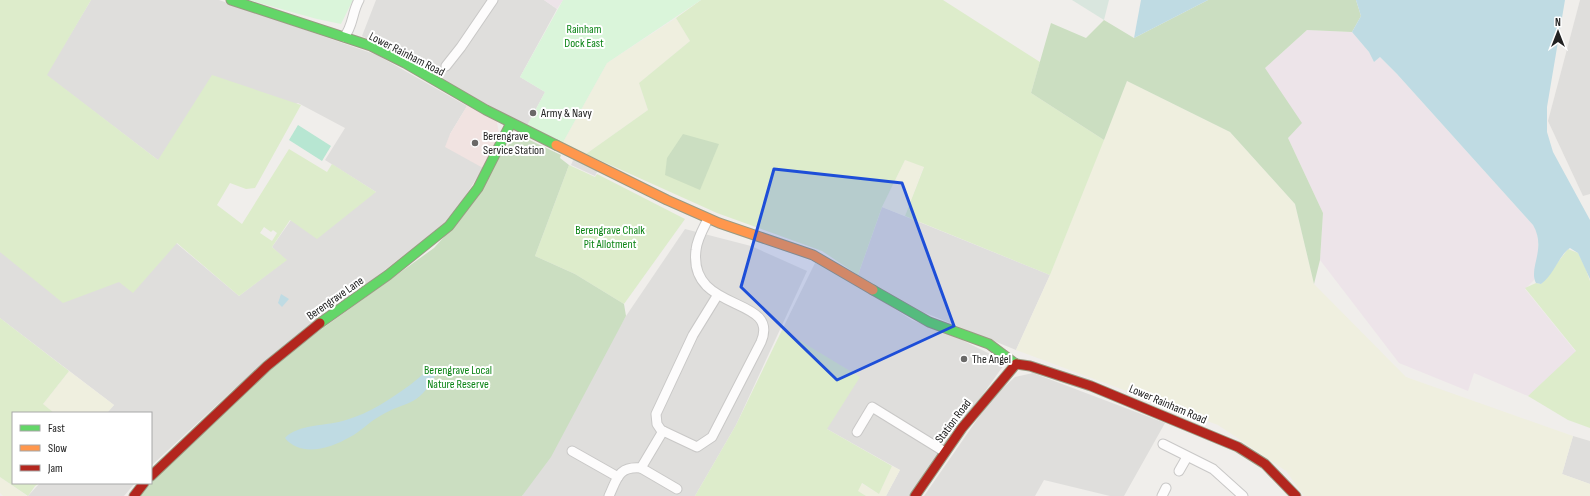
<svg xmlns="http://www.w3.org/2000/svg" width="1590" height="496" viewBox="0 0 1590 496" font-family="'Sofia Sans Condensed',sans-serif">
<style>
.residential{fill:#dfdedc}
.commercial{fill:#f1e3e1}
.industrial{fill:#ede4e9}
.farmland{fill:#efefdf}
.grass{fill:#ddeccb;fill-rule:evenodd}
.forest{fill:#cbdec1}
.wetland{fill:#d9e6de}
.park{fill:#daf5da}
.pitch{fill:#b7e6d2}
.parking{fill:#e0dfde}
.water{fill:#bfdbe3}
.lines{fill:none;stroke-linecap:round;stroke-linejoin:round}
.street-casing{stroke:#c9c8c7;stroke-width:11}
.fast-casing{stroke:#999a82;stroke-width:11}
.slow-casing{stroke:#999a82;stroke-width:11}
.jam-casing{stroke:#999a82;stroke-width:11}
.street{stroke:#fdfcfc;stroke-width:9}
.fast{stroke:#63d668;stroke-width:9}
.slow{stroke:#ff974d;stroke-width:9}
.jam{stroke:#b3261e;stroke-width:9}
.marked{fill:#1d4ed8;fill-opacity:0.2;stroke:#1d4ed8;stroke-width:3;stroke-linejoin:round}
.poi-dot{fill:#6a6968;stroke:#fff;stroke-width:1.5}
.labels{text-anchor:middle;stroke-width:4;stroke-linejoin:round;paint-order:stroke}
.park-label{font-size:12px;fill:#0c8416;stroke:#fff}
.street-label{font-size:12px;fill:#222;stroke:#fff}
.poi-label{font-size:12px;fill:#222;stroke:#fff;text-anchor:start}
</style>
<rect width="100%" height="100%" fill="#f0eeeb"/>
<g class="residential">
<path d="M91 0H219L377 55 467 106 450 134 483 168 466 195 447 221 233 390 151 466V413H107L114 405 0 318V188L138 286 176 243 239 296 286 260 272 247 291 220 376 192 325 160 345 128 298 103 158 160 46 75Z"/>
<path d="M376 0H544L557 9 520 77 545 92 527 126 362 36Z"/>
<path d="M1580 0H1590V194L1583 196 1548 121Z"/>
<path d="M882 207 1050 275 1016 350 923 312 858 275Z"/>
<path d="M685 229 751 246 807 271 736 425 695 496H522L626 316Z"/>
<path d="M815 263 840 274 912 320 962 340 1006 362 910 496H886L900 470 827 429 782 330Z"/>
<path d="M1033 373 1165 423 1124 496H1110L1044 480 1035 496H924L992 398 1015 377Z"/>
<path d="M1573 436 1590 441V484L1562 474Z"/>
<path d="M40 483H135L124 496H28Z"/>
</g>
<path class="commercial" d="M467 106 497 122 499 134 483 168 445 147 450 134Z"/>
<g class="industrial">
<path d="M544 0H563L557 9Z"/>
<path d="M1307 30 1352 32 1369 52 1374 62 1380 57 1397 74 1533 225 1537 233 1539 250 1534 280 1525 289 1576 352 1528 396 1474 373 1468 391 1399 363 1320 260 1323 213 1288 138 1265 68Z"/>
</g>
<g class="farmland">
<path d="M676 18 690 41 639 83 648 110 586 154 562 144 607 63Z"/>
<path d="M1127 81 1230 132 1295 204 1314 284 1406 377 1573 436 1562 474 1590 484V496H1304L1286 471 1218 425 1016 350 1050 275Z"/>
<path d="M905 160 924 166 905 216 882 207Z"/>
<path d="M69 371 114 405 107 413H54L43 404Z"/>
<path d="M892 466 900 470 886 496H866L857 491 861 483 879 494Z"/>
<path d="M0 477 27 496H3L0 493Z"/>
</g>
<g class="grass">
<path d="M0 0H91L47 75 158 160 212 75 301 105 255 188 246 189 230 183 217 205 242 224 289 149 327 172 332 164 376 192 317 239 290 220 272 247 287 260 239 296 177 243 133 293 119 282 63 303 0 252ZM264 227 271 232 273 230 277 233 272 241 260 233Z"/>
<path d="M701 0H943L1040 62 1031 93 1104 140 1050 275 905 216 924 167 905 160 882 207 858 275 822 251 717 213 586 154 648 110 639 83 690 41 676 18Z"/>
<path d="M569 165 595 177 597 174 685 219 624 304 575 274 535 256Z"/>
<path d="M1568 249 1578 253 1585 267 1590 281V428L1568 420 1528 396 1576 351 1525 288 1536 283 1541 284Z"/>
<path d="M0 318 69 371 43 404 54 413H13V483H40L35 486 28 496 0 477Z"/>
<path d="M782 330 860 377 827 429 892 466 879 494 862 483 858 491 866 496H695L736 425Z"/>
</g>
<g class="forest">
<path d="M1208 0H1356L1361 16 1352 32 1307 30 1265 68 1302 123 1288 138 1323 213 1320 260 1314 284 1295 204 1230 132 1127 81 1104 140 1031 93 1051 23 1086 38 1104 20 1134 38Z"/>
<path d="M517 134 561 155 560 158 569 165 535 256 575 274 624 304 626 316 551 457 522 496H139L151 482 287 354 434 248 463 216 498 158Z"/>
<path d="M683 134 719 144 700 190 665 175 667 158Z"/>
</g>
<path class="wetland" d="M1072 0H1109L1104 20Z"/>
<g class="park">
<path d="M249 0H353L341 24 317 19Z"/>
<path d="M563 0H701L607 63 562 144 527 126 545 92 520 77Z"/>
</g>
<path class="pitch" d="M298 125 331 146 322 161 289 140Z"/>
<path class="parking" d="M574 158 598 170 595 176 571 165Z"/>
<g class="water">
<path d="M1141 0H1208L1134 38Z"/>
<path d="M1356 0H1565L1547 107V132L1553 152 1590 220V279L1578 253 1570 248C1559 255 1554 275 1541 284L1536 283C1528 268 1547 249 1533 225L1397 74 1380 57 1374 62 1369 52 1352 32 1361 16Z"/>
<path d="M281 294 289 299 282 307 278 303Z"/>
<path d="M429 370 433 371 435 376C417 408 407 400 380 416 369 422 360 432 350 437 331 448 301 458 285 438 297 424 328 426 346 420 370 413 389 400 410 385 417 380 422 374 429 370Z"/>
</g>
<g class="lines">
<g class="street-casing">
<g id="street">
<path d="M344 37C353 27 352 12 359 0"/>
<path d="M446 66 461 47 493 0"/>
<path d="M708 219C703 229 697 239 696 250 688 314 781 295 761 342L712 437 697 447 661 430 657 424 656 414 693 335 717 296"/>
<path d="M857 432 872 407 945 452"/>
<path d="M1163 444 1213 469 1243 496"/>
<path d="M572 451 618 477"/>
<path d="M641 468 677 489"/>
<path d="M1179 471 1187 457"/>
<path d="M609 496C617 479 618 466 641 468L663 431"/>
<path d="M1162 496 1166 488"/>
</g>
</g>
<g class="fast-casing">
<g id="fast">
<path d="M231 0 371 46 405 63 486 110 556 145"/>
<path d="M873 290 929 322 989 344 1016 364"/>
<path d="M320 323 388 275 449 226 478 188 511 123"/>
</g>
</g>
<g class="slow-casing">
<path id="slow" d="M556 145 667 200 719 223 813 255 873 290"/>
</g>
<g class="jam-casing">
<g id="jam">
<path d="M1016 364 1030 366 1091 386 1238 447 1265 464 1296 496"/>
<path d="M151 476 267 366 320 323"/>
<path d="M134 496 144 483"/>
<path d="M915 496 962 428 1016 364"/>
</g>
</g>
<use href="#street" class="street"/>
<use href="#fast" class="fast"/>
<use href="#slow" class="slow"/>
<use href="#jam" class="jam"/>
</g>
<path class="marked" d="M774 169 902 183 954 326 837 380 741 287Z"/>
<g class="poi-dot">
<circle cx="533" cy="113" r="4"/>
<circle cx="475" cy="143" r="4"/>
<circle cx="964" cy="359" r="4"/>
</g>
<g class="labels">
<g class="park-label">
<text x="584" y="33">Rainham<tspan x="584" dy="14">Dock East</tspan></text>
<text x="610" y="234">Berengrave Chalk<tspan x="610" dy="14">Pit Allotment</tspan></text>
<text x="458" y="374">Berengrave Local<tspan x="458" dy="14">Nature Reserve</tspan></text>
</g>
<g class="street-label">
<text transform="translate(407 54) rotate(27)" y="4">Lower Rainham Road</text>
<text transform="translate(335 298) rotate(-35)" y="4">Berengrave Lane</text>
<text transform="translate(1168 404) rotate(23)" y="4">Lower Rainham Road</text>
<text transform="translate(953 421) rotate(-53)" y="4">Station Road</text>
</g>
<g class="poi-label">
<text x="541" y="117">Army &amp; Navy</text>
<text x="483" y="140">Berengrave<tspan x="483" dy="14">Service Station</tspan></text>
<text x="972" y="363">The Angel</text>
</g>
</g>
<rect x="12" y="412" width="140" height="72" fill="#ffffff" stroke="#a7a7a7"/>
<rect x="20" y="425" width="20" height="6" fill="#63d668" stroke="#a7a7a7"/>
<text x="48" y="432" font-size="12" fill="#222222">Fast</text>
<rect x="20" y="445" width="20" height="6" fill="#ff974d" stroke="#a7a7a7"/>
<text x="48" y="452" font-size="12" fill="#222222">Slow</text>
<rect x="20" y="465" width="20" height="6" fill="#b3261e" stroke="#a7a7a7"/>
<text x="48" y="472" font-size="12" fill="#222222">Jam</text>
<g transform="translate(1558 32)" stroke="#ffffff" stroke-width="3" paint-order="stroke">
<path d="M0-3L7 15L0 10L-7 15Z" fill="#222222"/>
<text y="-6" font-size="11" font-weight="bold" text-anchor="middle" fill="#222222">N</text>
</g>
</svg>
